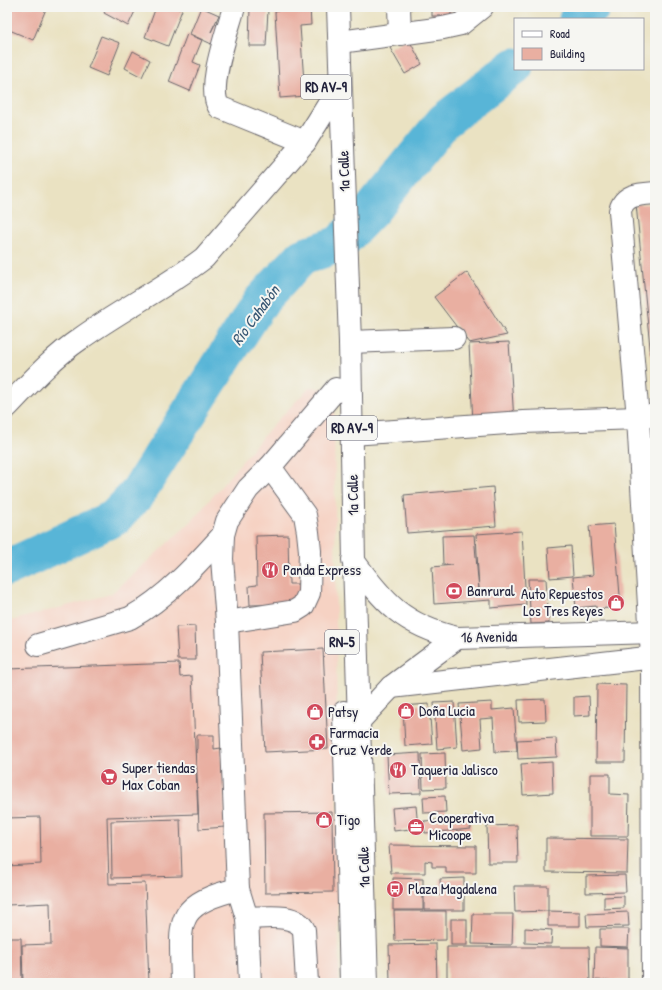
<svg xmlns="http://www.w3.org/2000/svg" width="662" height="990" viewBox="0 0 662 990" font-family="'Patrick Hand',sans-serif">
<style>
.built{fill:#f6d2c3}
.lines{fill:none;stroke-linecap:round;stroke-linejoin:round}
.river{stroke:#58b5d7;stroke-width:37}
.building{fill:#e9afa1}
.minor-casing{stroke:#68656a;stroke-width:24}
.major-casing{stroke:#68656a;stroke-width:24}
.minor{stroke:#fff;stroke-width:22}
.major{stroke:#fff;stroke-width:22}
.labels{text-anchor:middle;stroke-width:4;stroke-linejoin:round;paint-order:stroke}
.shield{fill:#f6f6f2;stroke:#626272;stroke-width:1}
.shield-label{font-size:14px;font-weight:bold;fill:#22223b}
.street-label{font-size:15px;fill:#22223b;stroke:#f6f6f2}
.poi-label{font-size:15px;fill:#22223b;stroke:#f6f6f2;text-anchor:start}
.water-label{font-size:16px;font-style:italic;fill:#355572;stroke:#f6f6f2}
</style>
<rect width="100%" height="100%" fill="#f6f6f2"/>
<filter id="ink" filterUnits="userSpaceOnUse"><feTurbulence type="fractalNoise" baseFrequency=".025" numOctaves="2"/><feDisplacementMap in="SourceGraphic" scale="8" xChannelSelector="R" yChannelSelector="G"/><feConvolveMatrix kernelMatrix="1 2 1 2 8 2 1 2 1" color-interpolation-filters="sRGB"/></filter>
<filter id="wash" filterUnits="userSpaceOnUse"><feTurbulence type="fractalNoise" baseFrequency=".012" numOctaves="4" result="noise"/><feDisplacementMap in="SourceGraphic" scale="16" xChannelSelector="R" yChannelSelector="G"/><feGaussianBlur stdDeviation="0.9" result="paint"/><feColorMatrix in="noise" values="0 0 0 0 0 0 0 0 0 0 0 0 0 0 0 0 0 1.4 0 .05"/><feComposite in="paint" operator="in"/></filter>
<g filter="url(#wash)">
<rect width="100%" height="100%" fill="#eae2c2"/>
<path class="built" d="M310 387 334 390 339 983H7V622L111 594 192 521 271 427Z"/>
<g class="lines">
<g class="river">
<path d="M577 19 592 7"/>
<path d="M7 568 114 518 136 495 261 301 302 257 339 244 371 211 444 121 515 66"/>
</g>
</g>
<g id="blocks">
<g class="building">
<path d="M7 7H41L46 9 33 40 7 29Z"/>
<path d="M107 7H137L128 26 104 13Z"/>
<path d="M156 7H173L182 10 168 46 145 37Z"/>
<path d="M201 7 219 15 211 32 215 24 226 28 218 47 190 34Z"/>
<path d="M250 7H261V10H268L266 46H249Z"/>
<path d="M278 7H310L311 25 300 26 305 96 280 98 275 12 278 11Z"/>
<rect x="432" y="7" width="19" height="9"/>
<path d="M187 34 202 40 193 62 200 65 190 91 169 82Z"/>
<path d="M101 36 120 43 107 76 88 68Z"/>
<path d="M408 38 422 64 405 74 390 48Z"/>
<path d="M133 51 150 60 142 77 125 68Z"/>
<path d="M636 204H655V388H654Z"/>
<path d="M467 272 507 335 469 343 434 297Z"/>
<path d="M509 342 514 421 473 423 469 344Z"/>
<path d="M493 487 496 526 407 533 404 495Z"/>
<path d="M614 524 621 607 596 609V606L576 608 573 577 593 575 589 526Z"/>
<path d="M522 531 526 605 491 608V600L434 604 432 567 453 565H443L442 536 474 535 479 590 476 534Z"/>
<path d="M288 535 289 584H302L303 604 250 605 249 586 257 585 256 536Z"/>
<path d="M571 546 573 576 550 578 548 548Z"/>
<path d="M528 579H546L549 623 531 624Z"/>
<path d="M195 626 196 660H178L176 627Z"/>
<path d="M323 649 328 749 265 752 260 652Z"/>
<path d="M179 663 180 677 192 676 198 814 107 817 109 884 145 883 149 983H23L22 945 51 944 50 903 7 905V866L41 864 40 817 7 818V669Z"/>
<path d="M597 684 626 685 625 762H596Z"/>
<path d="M589 696 590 715 574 716V697Z"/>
<path d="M545 699 546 721 519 722 518 700Z"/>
<path d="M454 702 457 747 437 749 434 703Z"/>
<path d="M492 702V710L514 708 517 751 495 752 493 718 480 719 482 748 463 750 459 704Z"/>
<path d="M429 704 432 744 405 746 403 706Z"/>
<path d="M197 735H214V749L221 748 225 827 199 829 196 750 197 749Z"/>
<path d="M556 738 557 757 518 759 517 740Z"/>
<path d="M420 753 421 793 389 794 387 755Z"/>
<path d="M445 753 446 788 423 789 422 754Z"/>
<path d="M552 762 553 793 523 795 521 764Z"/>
<path d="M590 774H610V794L629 795 628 836H590Z"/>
<path d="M445 796 446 812 424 813 423 797Z"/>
<path d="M416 806 418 828 394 831 392 808Z"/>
<path d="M332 812 333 892 265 893 264 813Z"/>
<path d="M470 818 471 829 425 833 424 821Z"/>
<path d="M180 819 182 876 112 878 111 821Z"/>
<path d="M517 825 518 863H488L487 826Z"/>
<path d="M546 838 628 839 627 873 546 872Z"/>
<path d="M389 845 476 846V873H446V867H432V862L425 861V873H391Z"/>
<path d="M625 875 626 892 586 893V876Z"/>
<path d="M393 878 423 879V910H393Z"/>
<path d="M464 878V910H424V895H441L440 879Z"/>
<path d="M514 886H548V911L515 912Z"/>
<path d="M624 896V908L604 909V897Z"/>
<path d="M394 911H446V940L395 941Z"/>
<path d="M548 911 580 912V926H548Z"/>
<path d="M628 912 629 926 587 927 586 914Z"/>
<path d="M473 914H513L512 945 472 944Z"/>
<rect x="451" y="919" width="16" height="26"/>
<path d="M525 928 552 930 551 944 525 943Z"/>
<path d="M600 929H629L628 947 600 946Z"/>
<path d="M7 938H21L22 983H7Z"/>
<path d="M436 944 437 983H390L389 945Z"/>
<path d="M447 947H589L590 983H447Z"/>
<path d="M595 947 628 948V981L594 980Z"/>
</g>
</g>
</g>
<g filter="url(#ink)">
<use href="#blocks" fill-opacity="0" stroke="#68656a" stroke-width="1"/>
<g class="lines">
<g class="minor-casing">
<g id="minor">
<path d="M234 7C228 30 206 88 219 107L305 142"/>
<path d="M399 7 400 34"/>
<path d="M340 42 443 28 461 24 482 7"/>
<path d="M350 342 454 338"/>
<path d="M7 407C30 383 52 358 80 339 120 310 165 288 204 258L305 142 327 107"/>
<path d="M352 434 523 422 638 418 655 415"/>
<path d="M227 622 295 611 303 606 309 593 310 551 308 532 305 515 270 467"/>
<path d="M38 645 130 618C166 598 196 565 223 535"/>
<path d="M391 687 655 657"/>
<path d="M247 918C264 918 295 912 304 930L307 983"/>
<path d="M182 983C181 923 171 905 238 889"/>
<path d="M250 983 247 918 238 889 227 622 222 559 223 535 227 521 248 489 270 467 336 389"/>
<path d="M653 983 652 657 638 418 620 211C624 194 640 194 655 193"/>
</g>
</g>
<g class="major-casing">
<g id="major">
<path d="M338 7 350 342 354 561 367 983"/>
<path d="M353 560C384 603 403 625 457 638L655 632"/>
<path d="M344 712 351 983"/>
<path d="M360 720 391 687 457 638"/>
</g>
</g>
<use href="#minor" class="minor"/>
<use href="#major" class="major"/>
</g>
</g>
<defs>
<g id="restaurant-disc" transform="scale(0.9)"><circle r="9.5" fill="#d1495b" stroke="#f6f6f2"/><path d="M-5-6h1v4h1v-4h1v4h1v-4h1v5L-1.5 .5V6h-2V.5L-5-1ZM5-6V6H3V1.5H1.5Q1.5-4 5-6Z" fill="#fff"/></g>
<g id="bank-disc" transform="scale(0.9)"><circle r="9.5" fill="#d1495b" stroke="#f6f6f2"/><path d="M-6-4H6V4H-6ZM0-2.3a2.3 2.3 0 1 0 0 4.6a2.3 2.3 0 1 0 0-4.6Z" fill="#fff"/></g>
<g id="shop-disc" transform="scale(0.9)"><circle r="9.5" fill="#d1495b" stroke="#f6f6f2"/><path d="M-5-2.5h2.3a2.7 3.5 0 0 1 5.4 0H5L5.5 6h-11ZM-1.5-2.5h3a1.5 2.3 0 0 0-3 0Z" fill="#fff"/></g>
<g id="pharmacy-disc" transform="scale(0.9)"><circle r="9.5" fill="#d1495b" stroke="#f6f6f2"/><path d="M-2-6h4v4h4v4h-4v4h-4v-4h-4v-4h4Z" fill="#fff"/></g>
<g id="supermarket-disc" transform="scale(0.9)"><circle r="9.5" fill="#d1495b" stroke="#f6f6f2"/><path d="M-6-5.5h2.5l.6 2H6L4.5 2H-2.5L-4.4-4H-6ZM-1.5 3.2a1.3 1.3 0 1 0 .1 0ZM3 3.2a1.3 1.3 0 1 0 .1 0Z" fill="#fff"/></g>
<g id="office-disc" transform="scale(0.9)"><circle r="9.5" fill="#d1495b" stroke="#f6f6f2"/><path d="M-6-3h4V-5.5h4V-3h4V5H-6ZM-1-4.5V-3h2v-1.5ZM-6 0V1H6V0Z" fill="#fff"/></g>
<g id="bus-disc" transform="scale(0.9)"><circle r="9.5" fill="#d1495b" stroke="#f6f6f2"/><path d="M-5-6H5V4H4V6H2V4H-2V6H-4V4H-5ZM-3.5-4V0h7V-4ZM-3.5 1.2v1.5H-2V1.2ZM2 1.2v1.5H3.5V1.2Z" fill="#fff"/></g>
</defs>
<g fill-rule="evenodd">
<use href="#restaurant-disc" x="270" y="570"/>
<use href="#bank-disc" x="454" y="591"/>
<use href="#shop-disc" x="616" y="603"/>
<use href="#shop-disc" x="406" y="711"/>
<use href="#shop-disc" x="315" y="712"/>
<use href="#pharmacy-disc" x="317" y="742"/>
<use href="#restaurant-disc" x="398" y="770"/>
<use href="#supermarket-disc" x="109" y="777"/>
<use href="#shop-disc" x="324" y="820"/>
<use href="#office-disc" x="416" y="827"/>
<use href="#bus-disc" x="395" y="889"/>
</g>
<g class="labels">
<g class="shield">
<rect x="301" y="75" width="50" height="24" rx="3"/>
<rect x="327" y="416" width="50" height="24" rx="3"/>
<rect x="325" y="630" width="34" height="24" rx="3"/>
</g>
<g class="shield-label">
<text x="326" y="92">RD AV-9</text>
<text x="352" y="433">RD AV-9</text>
<text x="342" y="647">RN-5</text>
</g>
<g class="street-label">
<text transform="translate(344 171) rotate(-92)" y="5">1a Calle</text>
<text transform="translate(353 495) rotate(-91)" y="5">1a Calle</text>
<text transform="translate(489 637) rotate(-1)" y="5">16 Avenida</text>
<text transform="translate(364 867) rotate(-92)" y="5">1a Calle</text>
</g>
<g class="poi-label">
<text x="283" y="575">Panda Express</text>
<text x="467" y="596">Banrural</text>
<text x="603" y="599" text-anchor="end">Auto Repuestos<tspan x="603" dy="17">Los Tres Reyes</tspan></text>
<text x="419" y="716">Doña Lucia</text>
<text x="328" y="717">Patsy</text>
<text x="330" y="738">Farmacia<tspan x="330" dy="17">Cruz Verde</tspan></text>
<text x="122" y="773">Super tiendas<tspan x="122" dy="17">Max Coban</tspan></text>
<text x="411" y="775">Taqueria Jalisco</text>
<text x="429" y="823">Cooperativa<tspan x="429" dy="17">Micoope</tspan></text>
<text x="337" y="825">Tigo</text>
<text x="408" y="894">Plaza Magdalena</text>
</g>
<g class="water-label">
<text transform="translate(255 315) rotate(-54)" y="6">Río Cahabón</text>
</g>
</g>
<rect width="662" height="990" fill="none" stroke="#f6f6f2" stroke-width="24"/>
<rect x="514" y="18" width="130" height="52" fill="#f6f6f2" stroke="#a1a1a9"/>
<rect x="522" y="31" width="20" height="6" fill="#ffffff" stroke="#a1a1a9"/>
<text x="550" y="38" font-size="12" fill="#22223b">Road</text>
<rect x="522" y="48" width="20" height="12" fill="#e9afa1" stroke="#a1a1a9"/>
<text x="550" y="58" font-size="12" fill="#22223b">Building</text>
</svg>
